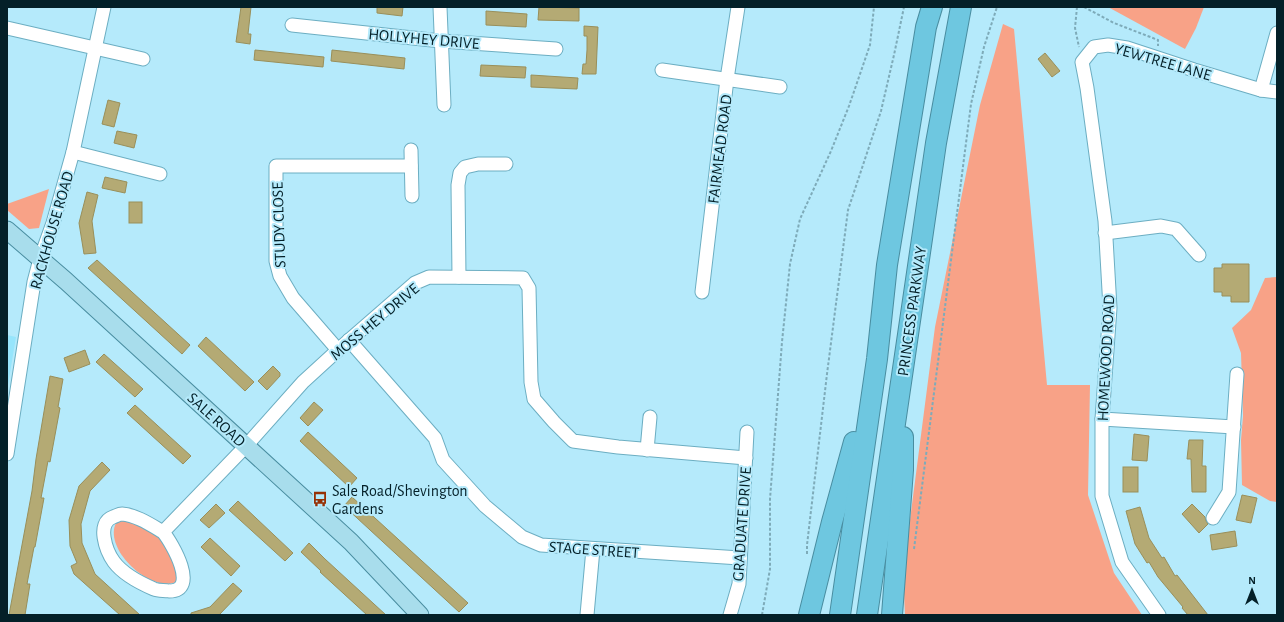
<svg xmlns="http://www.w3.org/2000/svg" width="1284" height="622" viewBox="0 0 1284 622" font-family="'Alegreya Sans',sans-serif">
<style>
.built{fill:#97e5fc}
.green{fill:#f8a287}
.building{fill:#b4aa74;stroke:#998f5a}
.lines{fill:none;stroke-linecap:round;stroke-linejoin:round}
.minor-casing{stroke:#6caec2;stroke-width:15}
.major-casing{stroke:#498da0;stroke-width:19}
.highway-casing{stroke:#498da0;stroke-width:22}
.path{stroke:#7eabb9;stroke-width:2;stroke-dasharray:3 2;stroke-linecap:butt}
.minor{stroke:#fff;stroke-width:13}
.major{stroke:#a8ddec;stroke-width:17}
.highway{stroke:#6ec7e0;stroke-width:20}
.labels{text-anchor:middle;stroke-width:4;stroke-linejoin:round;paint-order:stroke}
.street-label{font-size:16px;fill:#042028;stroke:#b5eafb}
.poi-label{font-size:16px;fill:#042028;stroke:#b5eafb;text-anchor:start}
</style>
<rect width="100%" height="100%" fill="#b5eafb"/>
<path class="built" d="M7 335 16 337 7 391Z"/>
<g class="green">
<path d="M1108 7H1204L1196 28 1185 49Z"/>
<path d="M1003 24 1014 29 1047 385H1090L1088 495 1114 573 1142 615H905L903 574 935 327 980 105Z"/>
<path d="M49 189 39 228 29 229 7 210V204Z"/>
<path d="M1277 277V502L1270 501 1242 485 1241 440 1243 416 1241 353 1232 328 1251 310 1265 278Z"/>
<path d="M123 520 134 521 159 537 179 569 176 582C150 593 103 549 116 523Z"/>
</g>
<g class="building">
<path d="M241 7H251L248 34H251L250 44 236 42Z"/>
<path d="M377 7H403L402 16 377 13Z"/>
<path d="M539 7 579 8V21L538 20Z"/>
<path d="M486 11 527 14 526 27 486 25Z"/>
<path d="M584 26 598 27 596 74H582L583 64H586L587 50V36H584Z"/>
<path d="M255 50 324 57 323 67 254 60Z"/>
<path d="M332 50 405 58 404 69 331 61Z"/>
<path d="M1045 53 1060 71 1052 77 1038 59Z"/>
<path d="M481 65 526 67 525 78 480 76Z"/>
<path d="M531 75 578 78 577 89 531 87Z"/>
<path d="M108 100 120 103 114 127 102 124Z"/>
<path d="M117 131 137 135 134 148 114 143Z"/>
<path d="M105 177 127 182 125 193 102 188Z"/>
<path d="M87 192 98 195 92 221 96 253 84 254 79 223Z"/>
<rect x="129" y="202" width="13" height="21"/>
<path d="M97 260 190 345 182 354 88 268Z"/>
<path d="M1222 264H1249V302H1231V296H1222V292H1214V268H1222Z"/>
<path d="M206 337 254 382 245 391 198 346Z"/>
<path d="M85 350 90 364 69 372 64 358Z"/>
<path d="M104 354 143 389 135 397 96 362Z"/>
<path d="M273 366 280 373V376L267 390 258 381Z"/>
<path d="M50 376 63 379 58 407 60 408 50 462 48 461 41 498H44L35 547H34L27 584H30L25 615H9L32 491 36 459Z"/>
<path d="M314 402 323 410 308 426 300 418Z"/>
<path d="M135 405 191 456 183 464 127 413Z"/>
<path d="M308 432 357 478 349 487 300 441Z"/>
<path d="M1134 434 1149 436 1147 461 1132 460Z"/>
<path d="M1189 440H1203L1202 466H1206V492H1192L1191 459H1187Z"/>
<path d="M102 462 110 470 90 491 81 524 82 543 95 574 140 615H120L74 574 71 566 77 563 70 546 69 520 79 486Z"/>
<rect x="1123" y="467" width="15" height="25"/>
<path d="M1242 495 1257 498 1251 523 1236 520Z"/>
<path d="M352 497 468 603 459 612 344 506Z"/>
<path d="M238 501 293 553 285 561 229 510Z"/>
<path d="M216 504 225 513 209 528 200 520Z"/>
<path d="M1192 504 1205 517 1206 521 1208 524 1199 533 1182 514Z"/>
<path d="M1140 507 1149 538 1162 558 1164 557 1175 576 1177 575 1208 615H1188L1182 608 1183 607 1158 577 1149 562 1147 563 1135 544 1126 511Z"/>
<path d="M1235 531 1237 546 1212 550 1210 535Z"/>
<path d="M210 538 240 566 231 576 201 547Z"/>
<path d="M309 543 325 559 386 615H367L320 572 321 571 301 552Z"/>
<path d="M233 583 242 591 219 615H191V613L210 607Z"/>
</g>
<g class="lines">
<g class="minor-casing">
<g id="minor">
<path d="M440 7 444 105"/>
<path d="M292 25 441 41 556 49"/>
<path d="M7 28 143 59"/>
<path d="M662 70 780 87"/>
<path d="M1261 90 1277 33"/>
<path d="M411 150 412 196"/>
<path d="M73 152 160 174"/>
<path d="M1105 233 1161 226 1176 229 1199 255"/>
<path d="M459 277 458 185 460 173 465 167 478 164H506"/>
<path d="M702 292 727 79 738 7"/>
<path d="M349 340 435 438 443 460 485 506 522 537 541 545 740 558"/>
<path d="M338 350 293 298 280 276 276 261V166H411"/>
<path d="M1102 419 1234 427"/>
<path d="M647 450 650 417"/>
<path d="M7 454 34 282 40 259 53 223 73 152 104 7"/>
<path d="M1213 518 1229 492 1237 374"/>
<path d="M163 532C172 543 200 591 169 591 164 590 159 591 154 589 140 583 123 574 114 562 106 551 96 523 113 517 116 516 119 514 122 514 136 515 151 525 163 532L246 446 303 382 338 350 415 283 429 277 523 278 529 288 531 382 534 399 554 422 573 441 618 447 746 458"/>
<path d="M587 615 593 549"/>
<path d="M730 615 739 584 747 432"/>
<path d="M1159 615 1122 562 1102 496V419L1110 308 1105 221 1087 88 1082 62 1094 47 1108 45 1127 48 1194 70 1261 90 1277 92"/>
</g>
</g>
<g class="major-casing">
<path id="major" d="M7 230 66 281 351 542 420 615"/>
</g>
<g class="highway-casing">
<g id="highway">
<path d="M809 615 832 522 854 442"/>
<path d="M840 615 877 359 887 265 926 27 932 7"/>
<path d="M867 615 936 143 961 7"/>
<path d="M892 615 903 470V437"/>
</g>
</g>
<g class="path">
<path d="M1077 7 1075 28 1079 47"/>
<path d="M1084 7 1114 23 1158 40V46"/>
<path d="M914 549 971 104 984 47 997 7"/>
<path d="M807 554V545L827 374 848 210 881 111 894 55 904 7"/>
<path d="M762 615 770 569V499L782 342 790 264 800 219 831 151 849 106 870 45 874 7"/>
</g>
<use href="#minor" class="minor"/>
<use href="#major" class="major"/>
<use href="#highway" class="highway"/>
</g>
<defs>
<g id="bus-bare" transform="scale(1.2)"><path d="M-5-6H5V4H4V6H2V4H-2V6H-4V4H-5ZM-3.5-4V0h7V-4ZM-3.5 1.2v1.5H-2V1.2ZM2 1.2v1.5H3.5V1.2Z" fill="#963106" stroke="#b5eafb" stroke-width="2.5" paint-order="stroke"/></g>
</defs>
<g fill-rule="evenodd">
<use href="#bus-bare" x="320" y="499"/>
</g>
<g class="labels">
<g class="street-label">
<text transform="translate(424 38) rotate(5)" y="6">HOLLYHEY DRIVE</text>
<text transform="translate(1163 61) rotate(16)" y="6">YEWTREE LANE</text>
<text transform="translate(719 149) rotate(-83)" y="6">FAIRMEAD ROAD</text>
<text transform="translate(278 225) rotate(-92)" y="6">STUDY CLOSE</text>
<text transform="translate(51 230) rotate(-74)" y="6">RACKHOUSE ROAD</text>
<text transform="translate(911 311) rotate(-82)" y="6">PRINCESS PARKWAY</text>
<text transform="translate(374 321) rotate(-40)" y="6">MOSS HEY DRIVE</text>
<text transform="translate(1105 358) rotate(-87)" y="6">HOMEWOOD ROAD</text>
<text transform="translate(217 419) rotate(42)" y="6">SALE ROAD</text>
<text transform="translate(741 524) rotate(-86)" y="6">GRADUATE DRIVE</text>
<text transform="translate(594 549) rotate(4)" y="6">STAGE STREET</text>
</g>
<g class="poi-label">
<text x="332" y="496">Sale Road/Shevington<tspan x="332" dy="18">Gardens</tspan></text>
</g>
</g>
<rect width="1284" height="622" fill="none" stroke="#042028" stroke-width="16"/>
<g transform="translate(1252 590)" stroke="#b5eafb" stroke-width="3" paint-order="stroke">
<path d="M0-3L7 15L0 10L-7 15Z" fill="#042028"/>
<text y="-6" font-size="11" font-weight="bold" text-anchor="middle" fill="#042028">N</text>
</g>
</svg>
